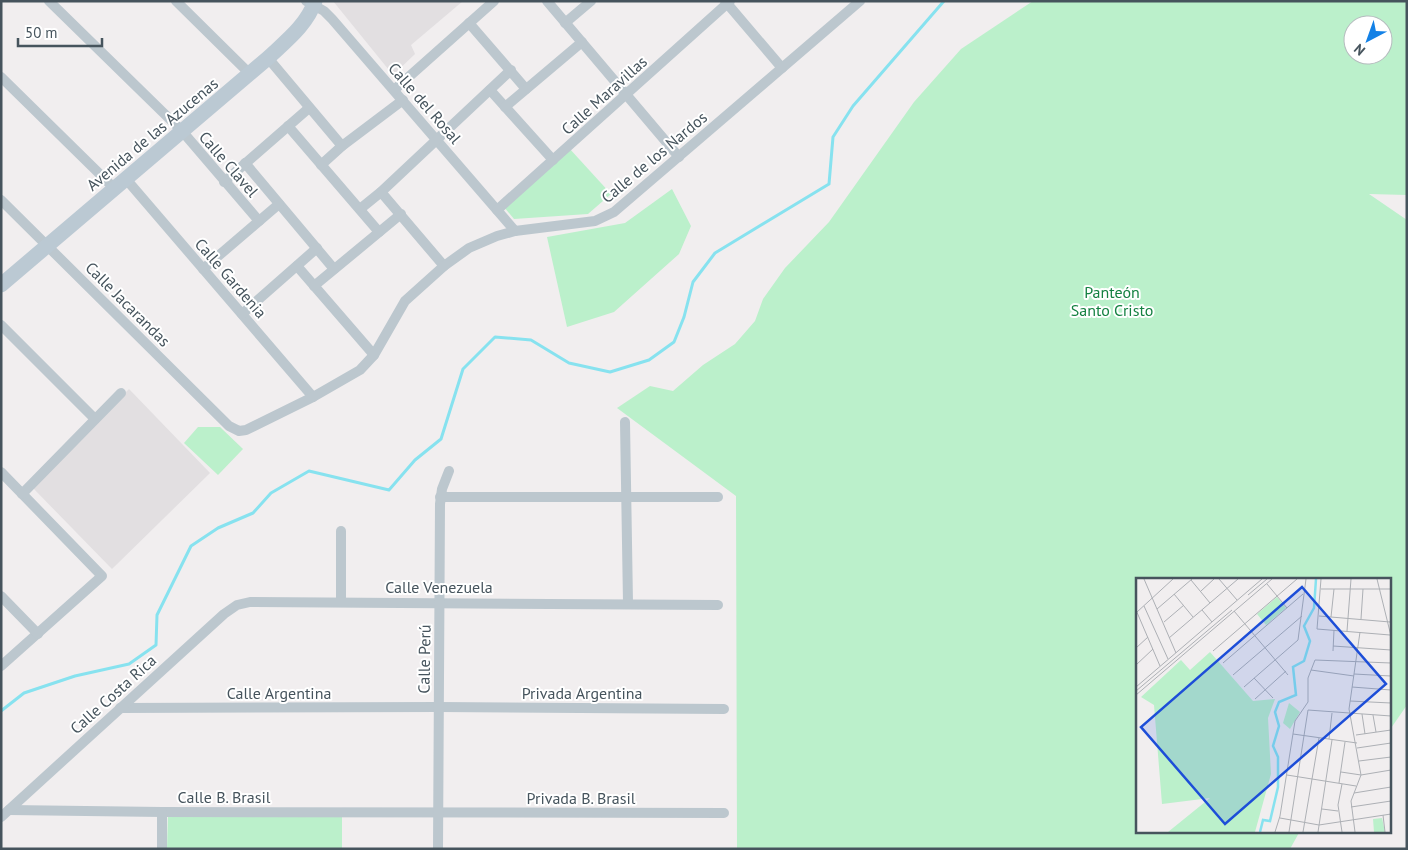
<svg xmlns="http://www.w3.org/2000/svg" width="1408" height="850" viewBox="0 0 1408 850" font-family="'PT Sans',sans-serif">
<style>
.education{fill:#e2dfe1}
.green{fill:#bbf0cb;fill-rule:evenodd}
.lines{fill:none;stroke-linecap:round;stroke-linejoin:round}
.stream{stroke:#87e2ef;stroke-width:3}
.street{stroke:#bcc7ce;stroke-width:10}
.secondary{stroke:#bbc9d3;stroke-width:15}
.labels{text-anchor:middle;stroke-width:4;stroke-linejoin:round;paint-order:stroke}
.street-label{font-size:16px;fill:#46545d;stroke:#fff}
.park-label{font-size:16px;fill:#148141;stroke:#fff}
.inset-river{fill:none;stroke:#87e2ef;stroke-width:2.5}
.inset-road{fill:none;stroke:#adb0b5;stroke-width:1}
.view{fill:#1d4ed8;fill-opacity:0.15;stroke:#1d4ed8;stroke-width:2.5}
.inset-edge{fill:none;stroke:#46545d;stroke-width:2.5}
</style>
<rect width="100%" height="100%" fill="#f1eeef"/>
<g class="education">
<path d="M333 1H463L411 45 415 54 393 75Z"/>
<path d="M129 389 210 473 112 569 33 488Z"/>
</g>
<g class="green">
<path d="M1033 1H1407V195L1369 194 1407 220V705L1389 731V579H1137V831H1300L1290 849H737L736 496 617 408 650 386 673 391 703 365 735 344 755 321 763 299 785 268 829 222 914 102 961 49ZM1353 25H1383V55H1353Z"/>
<path d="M569 148 611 194 588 214 514 219 504 207Z"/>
<path d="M672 189 691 226 679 254 614 312 567 327 547 237 625 223Z"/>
<path d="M198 427H220L243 449 218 475 184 443Z"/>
<path d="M168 814 342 817V849H167Z"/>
</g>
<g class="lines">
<path class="stream" d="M1 711 24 693 75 676 129 664 156 645 157 615 191 546 218 528 253 513 271 493 309 471 389 490 415 460 441 439 463 369 495 337 531 340 569 363 610 372 649 360 674 342 684 317 693 282 715 253 829 184 833 137 853 106 944 1"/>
<g class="street">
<path d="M49 1 182 131 259 221"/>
<path d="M176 1 250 74"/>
<path d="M306 1 324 11 332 19 515 231"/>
<path d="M547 1 679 157"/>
<path d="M725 1 782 68"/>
<path d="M469 23 526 89"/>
<path d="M565 23 591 1"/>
<path d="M268 58 342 146"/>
<path d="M1 77 115 189"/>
<path d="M394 90 494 1"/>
<path d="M490 90 553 160"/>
<path d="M505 107 582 42"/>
<path d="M288 126 379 232"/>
<path d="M245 163 334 269"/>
<path d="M321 165 342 146 403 100"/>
<path d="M126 179 313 397"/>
<path d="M224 182 309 108"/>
<path d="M381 192 444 266"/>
<path d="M1 200 229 426 239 431 246 430 313 397 360 370 374 355 405 301 444 266 469 248 497 236 515 231 595 221 614 212 860 1"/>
<path d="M360 209 381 192 511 70"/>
<path d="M497 210 730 1"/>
<path d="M297 266 374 355"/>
<path d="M203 269 279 204"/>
<path d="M314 286 401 214"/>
<path d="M242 314 317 248"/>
<path d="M1 325 95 419"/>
<path d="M625 422 628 603"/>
<path d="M1 472 102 576 1 666"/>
<path d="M22 494 121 393"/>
<path d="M440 497H718"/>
<path d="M341 531V602"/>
<path d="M1 596 38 634"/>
<path d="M120 708 439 707 724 709"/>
<path d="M9 810 162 812 724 813"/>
<path d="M1 817 224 614 237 605 250 602 718 605"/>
<path d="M162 849V812"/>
<path d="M438 849 440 504 442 489 449 471"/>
</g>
<path class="secondary" d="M1 285 268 58C286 41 307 25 315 1"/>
</g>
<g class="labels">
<g class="street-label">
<text transform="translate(604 95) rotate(-42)" y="6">Calle Maravillas</text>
<text transform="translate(425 103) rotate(49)" y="6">Calle del Rosal</text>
<text transform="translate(152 134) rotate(-40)" y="6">Avenida de las Azucenas</text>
<text transform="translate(654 157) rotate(-40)" y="6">Calle de los Nardos</text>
<text transform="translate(229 164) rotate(49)" y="6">Calle Clavel</text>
<text transform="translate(231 278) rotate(49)" y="6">Calle Gardenia</text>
<text transform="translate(128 304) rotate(45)" y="6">Calle Jacarandas</text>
<text x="439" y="593">Calle Venezuela</text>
<text transform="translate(424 659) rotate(-89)" y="6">Calle Perú</text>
<text x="279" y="699">Calle Argentina</text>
<text x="582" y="699">Privada Argentina</text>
<text transform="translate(113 694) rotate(-42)" y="6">Calle Costa Rica</text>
<text x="224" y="803">Calle B. Brasil</text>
<text x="581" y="804">Privada B. Brasil</text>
</g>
<g class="park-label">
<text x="1112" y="298">Panteón<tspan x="1112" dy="18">Santo Cristo</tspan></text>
</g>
</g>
<g transform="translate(1136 578)">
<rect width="255" height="255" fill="#f1eeef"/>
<path d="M141 19 150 30 130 47 121 36ZM74 74 117 123 139 121 132 140 135 196 119 254H32L74 220 26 226 18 127 5 119 45 82 54 92ZM153 125 164 134 154 151 147 145ZM246 240 249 254H238L237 241Z" fill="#bbf0cb"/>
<path class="inset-river" d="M124 254 127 242 134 243 142 209V179L137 168 143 148 139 134 143 124 160 117 157 89 168 83 174 63 168 48 178 30 180 1"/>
<path class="inset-road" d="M8 1 40 75M83 1 101 22M185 1 181 51 254 57M241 1 255 58M55 2 74 25M131 6 151 30M185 11H255M65 13 78 1M38 16 57 39M112 17 131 1M8 28 32 81M21 31 56 1M0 32 24 88M66 32 76 44M98 33 152 97M1 34 37 1M183 38 254 44M195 39 198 11M225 41 227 11M28 44 48 27M211 53 215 1M33 60 102 1M197 68 255 72M0 70 12 59M77 73 161 1M197 73 198 52M87 85 167 16M0 87 17 71M175 92 218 98M218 96 255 98M97 97 166 38M118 100 137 120M0 109 126 1M108 109 162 62 170 1M216 109 255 112M0 113 96 32M0 117 136 1M119 121 150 93M214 123 255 125M172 132 255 138M226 136 229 156M237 137 240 154M157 156 221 165M220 157 255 152M193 161 196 135M221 170 255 165M223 183 255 179M205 194 225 197 255 192M151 197 220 208M203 205 209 164M218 215 255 209M215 229 255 223M186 231 202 233M247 237 249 254M144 240 183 247 255 236M139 254 144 238 159 143 172 124V100L179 82 255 85M153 254 172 132M167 254 183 160M182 254 196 162M206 254 202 227 206 206M219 254 215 223 225 197 213 131 224 54"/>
<path class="view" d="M166 9 250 106 89 246 5 149Z"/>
<rect width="255" height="255" class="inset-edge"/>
</g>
<rect width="1408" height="850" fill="none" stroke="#46545d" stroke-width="5"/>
<g transform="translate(1368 40) rotate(221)"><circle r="24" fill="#ffffff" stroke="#b5bbbe"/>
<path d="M0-4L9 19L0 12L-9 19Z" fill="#1381e6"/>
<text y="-8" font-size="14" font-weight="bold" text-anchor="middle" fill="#46545d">N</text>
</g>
<path d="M18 38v8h84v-8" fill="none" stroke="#46545d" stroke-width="2.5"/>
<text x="25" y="38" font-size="15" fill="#46545d" stroke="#ffffff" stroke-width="4" paint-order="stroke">50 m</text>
</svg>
